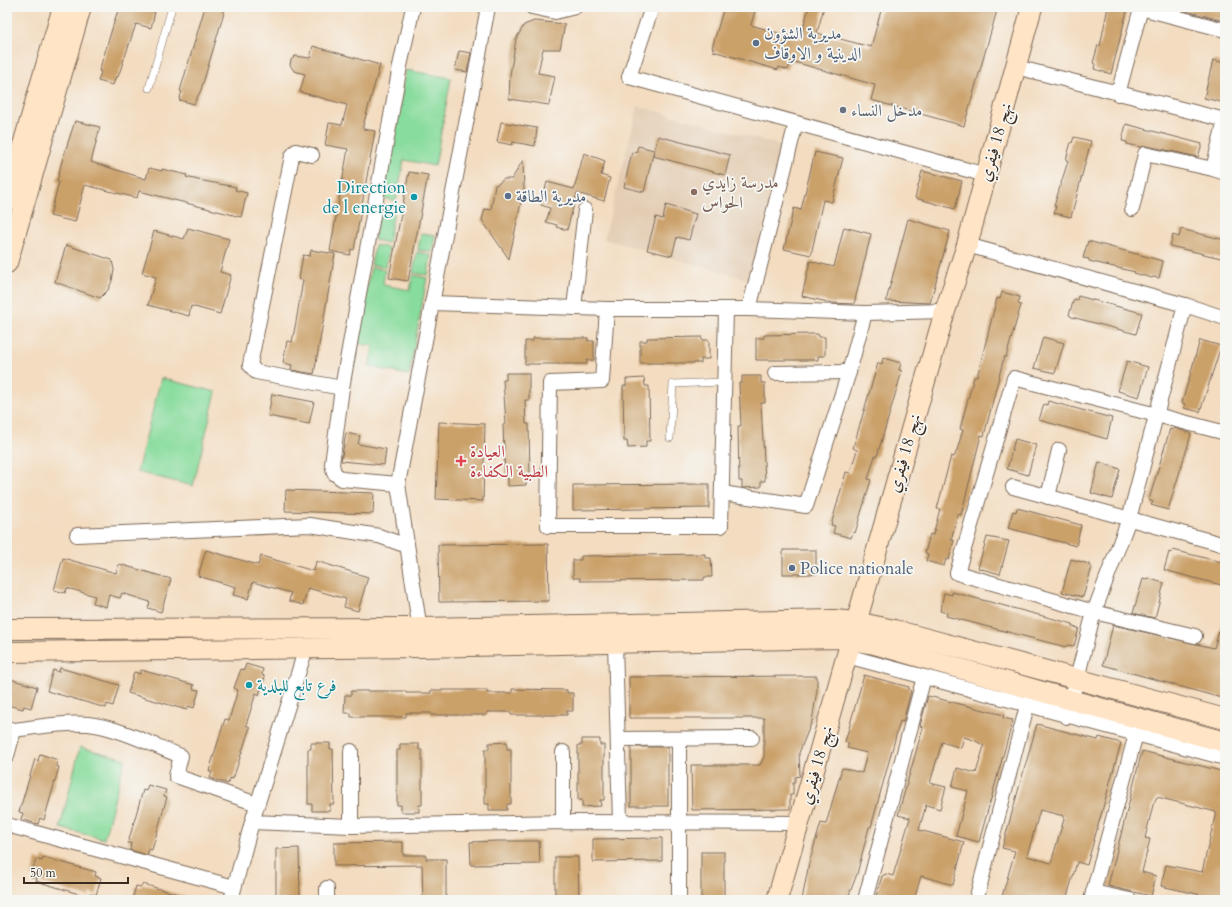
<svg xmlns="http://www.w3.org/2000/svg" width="1232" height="907" viewBox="0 0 1232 907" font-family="Cardo,Amiri,serif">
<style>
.built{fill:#e3ccb2}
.green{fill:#88dc9d;stroke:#62835e}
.building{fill:#cba16a;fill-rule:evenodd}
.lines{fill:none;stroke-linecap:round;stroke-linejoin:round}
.lane-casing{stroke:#7b6857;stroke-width:8}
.street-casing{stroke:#7b6857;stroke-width:16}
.secondary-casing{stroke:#7b6857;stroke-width:22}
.lane{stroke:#fff;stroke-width:7}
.street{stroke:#fff;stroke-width:14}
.secondary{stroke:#ffe4c6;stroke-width:20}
.service-dot{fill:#5c6f8a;stroke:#f6f6f2;stroke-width:1.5}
.worship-dot{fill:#6b7280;stroke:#f6f6f2;stroke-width:1.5}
.education-dot{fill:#8d6e63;stroke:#f6f6f2;stroke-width:1.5}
.culture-dot{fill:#0f9aa8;stroke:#f6f6f2;stroke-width:1.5}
.health-dot{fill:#e0444e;stroke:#f6f6f2;stroke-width:1.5}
.labels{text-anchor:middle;stroke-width:3.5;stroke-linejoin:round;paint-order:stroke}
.service-label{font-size:17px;fill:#4e5e75;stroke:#f6f6f2;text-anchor:start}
.worship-label{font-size:17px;fill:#5b616d;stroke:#f6f6f2;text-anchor:start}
.street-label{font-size:17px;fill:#3b2a1e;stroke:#f6f6f2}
.education-label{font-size:17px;fill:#785e54;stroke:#f6f6f2;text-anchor:start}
.culture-label{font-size:17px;fill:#0d838f;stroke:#f6f6f2;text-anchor:end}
.health-label{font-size:17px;fill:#be3a42;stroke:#f6f6f2;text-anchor:start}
</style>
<rect width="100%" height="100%" fill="#f6f6f2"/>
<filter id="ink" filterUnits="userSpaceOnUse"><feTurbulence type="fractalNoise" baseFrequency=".025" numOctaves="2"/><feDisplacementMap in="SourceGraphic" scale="8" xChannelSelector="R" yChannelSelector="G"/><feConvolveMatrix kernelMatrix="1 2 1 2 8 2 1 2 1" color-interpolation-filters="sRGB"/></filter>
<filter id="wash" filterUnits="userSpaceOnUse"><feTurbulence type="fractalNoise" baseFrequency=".012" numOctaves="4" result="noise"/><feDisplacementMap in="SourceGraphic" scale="16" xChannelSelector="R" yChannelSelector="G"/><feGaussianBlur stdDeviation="0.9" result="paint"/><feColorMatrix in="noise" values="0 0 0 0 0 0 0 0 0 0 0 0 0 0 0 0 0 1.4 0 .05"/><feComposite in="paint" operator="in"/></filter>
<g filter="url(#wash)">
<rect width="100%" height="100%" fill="#f3dcc0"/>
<path class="built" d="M638 106 784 146 751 280 604 239Z"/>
<g class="green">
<path d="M406 70 451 78 435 166 404 160 396 201 382 198Z"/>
<path d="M380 209 394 212 388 243 374 240Z"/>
<path d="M421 233 435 235 432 252 418 250Z"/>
<path d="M375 245 389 248 386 267 371 265Z"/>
<path d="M417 252 431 255 428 275 413 273Z"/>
<path d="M371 267 385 270 383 285 410 290 413 275 427 278 409 375 369 367 373 346 357 343Z"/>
<path d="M161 378 216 392 193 486 137 472Z"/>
<path d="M80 747 125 759 104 839 60 828Z"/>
</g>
<g id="blocks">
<g class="building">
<path d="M120 7H139L155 12 151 28 136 24 118 77 116 76 113 85 98 81 101 72 99 71 117 13H118Z"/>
<path d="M205 7H224V13L201 90 194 104 179 100 182 92 180 91Z"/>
<path d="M724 7H756L751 25 800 39 809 7H824L817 33 871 47 882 7H998L964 126 871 100 875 85 791 61 788 70 779 67 778 70 713 51 714 49 712 48Z"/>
<path d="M1108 7H1128L1111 74 1094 69 1095 64 1093 63 1098 45 1100 46Z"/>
<path d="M1183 7H1225V21L1182 10Z"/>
<path d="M534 21 565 24 560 49H543L538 73 555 76 549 105 509 99 510 75 516 39 524 25Z"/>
<path d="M313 46 380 65 363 126V129L375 131 354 250 351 249 350 255 330 251 348 149 325 145 329 123 342 125 347 105 300 92 305 74 294 71 290 65 291 60 295 56 310 58Z"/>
<path d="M459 51 471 53 467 72 455 70Z"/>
<path d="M1213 60 1225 63V91L1221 102 1204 98Z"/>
<path d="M75 121 100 127 91 162 146 179 149 168 162 171V169L187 175 186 177 198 180 236 187 235 190 247 193 241 217 139 191 137 198 85 185 75 222 50 216 59 182 57 181 62 161Z"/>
<path d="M501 122 537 128 535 146 513 142 512 145 497 142Z"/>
<path d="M1126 124 1202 144 1198 157 1147 146 1140 147 1127 144V142L1122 141Z"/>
<path d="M658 136 730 155 725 175 653 156Z"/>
<path d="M1074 137 1091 141 1071 217 1054 213 1056 206H1054L1068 161 1066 160 1071 142 1072 143Z"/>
<path d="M638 146 654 150 644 192 624 187 632 152 636 153Z"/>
<path d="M815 152 843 158 832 202 823 200 811 255 784 249 794 208 801 210Z"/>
<path d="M584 153 605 161 601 175 610 178 604 201 577 193 567 230 556 227 557 225 546 222 550 208 541 205 547 182 574 189Z"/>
<path d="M523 160 524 189 509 259 482 220 485 209 491 210 495 185 498 184 504 179H512Z"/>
<path d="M922 171 962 181 955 209 915 198Z"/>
<path d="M409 172 428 175 408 281 389 278Z"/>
<path d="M666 205 696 214 689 240 677 237 672 256 647 250 656 217 663 219Z"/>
<path d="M908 219 950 231 930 303 886 301Z"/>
<path d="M844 227 871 234 854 304 832 303 802 296 810 261 834 267Z"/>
<path d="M188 228 229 239 220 272 231 275 220 314 191 306 189 316 148 305 156 277 142 273 154 231 184 239Z"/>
<path d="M1181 229 1225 240V259L1170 246 1173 235 1179 237Z"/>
<path d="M1088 241 1163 261 1159 278 1153 277 1152 278 1134 273 1135 272 1089 261V259L1083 258Z"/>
<path d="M66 245 112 260 114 270 112 281 108 290 100 298 55 282Z"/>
<path d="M311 250 335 254 314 374 291 370 292 365 283 363 287 341 292 342 296 322 303 280 299 279 303 255 310 256Z"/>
<path d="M1002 292 1020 297 1018 304 1021 305 1006 357H1004L984 436 981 435 961 515 958 514 951 540H954L949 560 946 559 944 566 926 561 928 554 925 553 930 534 933 535 937 520 940 509H937L951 456 954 457 957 450 963 430 960 429 965 410 974 377H977L997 298 1000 299Z"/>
<path d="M1078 296 1142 313 1136 334 1072 317 1069 315 1074 299 1077 300Z"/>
<path d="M812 334H818L819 337H825V356H818V360H756V338H764V335Z"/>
<path d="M702 337V340H709V359H701V363H640V341H647V338Z"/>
<path d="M1043 337 1064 343 1055 373 1034 368Z"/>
<path d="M533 338H588V341H594V360H587V364H525V341H533Z"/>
<path d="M1200 340 1221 346 1200 412 1184 408 1185 404 1182 403Z"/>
<path d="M883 358 901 363 899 370 902 371 877 456H875L868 479 871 480 855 533 853 532 851 538 833 533 835 526 831 525 846 472 850 473 857 450 853 448 878 363 882 364Z"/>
<path d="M1127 361 1148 367 1139 397 1118 391Z"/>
<path d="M506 373H529V400H525L526 424H529L530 478 526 479V485L508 486V478H505L503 425 506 424 503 380H506Z"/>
<path d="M742 376H761V383H765V403H761L765 481H761V487L742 488V481H739L738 426H741L739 383H742Z"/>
<path d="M644 378 645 386H649L650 441H646V447L628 448 627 441H624L623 386H626V379Z"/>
<path d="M272 394 314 402 309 424 268 416Z"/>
<path d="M1048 401 1112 418 1107 439 1039 420 1044 404 1047 405Z"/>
<path d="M439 422 485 424 483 501 436 499Z"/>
<path d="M1174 428 1190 433 1191 435 1168 510 1151 505 1153 502 1149 500 1170 429 1173 430Z"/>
<path d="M346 433 360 436 358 444 386 449 384 465 341 461Z"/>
<path d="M1015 439 1036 445 1028 475 1007 469Z"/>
<path d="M1099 462 1120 469 1112 499 1091 493Z"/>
<path d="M709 484V508L573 510V485Z"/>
<path d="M286 490 374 493 373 514 285 511Z"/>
<path d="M1017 508 1081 525 1076 546 1008 528 1013 511 1016 512Z"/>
<path d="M987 537 1009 541 1000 574 978 568Z"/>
<path d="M548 544 549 601 439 602 438 545Z"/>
<path d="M206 550 258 565 261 556 314 571 316 561 368 577 358 611 344 607 346 599 308 588 303 605 289 601 291 593 253 582 248 599 233 595 236 587 198 576Z"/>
<rect x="783" y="550" width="33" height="24"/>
<path d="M1173 550 1225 563V586L1164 570 1169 552 1172 553Z"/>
<path d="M705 554V558H711L712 577H704V580L580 581V578H573V560H581V556Z"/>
<path d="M63 558 116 573 119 564 171 579 161 612 148 608 150 602 122 593 120 598 109 595 106 607 93 603 95 596 67 588 65 593 54 590Z"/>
<path d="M1071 559 1089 564V566L1092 567 1083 597 1062 592Z"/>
<path d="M1147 578 1164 583 1155 618 1133 613 1143 579 1146 580Z"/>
<path d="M952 592 1073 624 1072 627 1079 628 1074 646 1067 645 1066 647 946 616 947 613 940 611 944 593 952 595Z"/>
<path d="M1222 621H1225V699L1103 665 1113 625 1214 648Z"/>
<path d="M246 664 263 669 262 675 265 676 259 695 256 693 246 725 250 727 233 779 230 778 228 784 210 778 212 772 209 771 225 719 229 720 236 696 238 690 234 688 241 669 244 670Z"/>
<path d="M60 668 119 685 113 706 107 704 106 708 47 691 53 670 59 672Z"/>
<path d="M141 670 194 685 193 689 199 690 194 708 188 706 187 710 128 693 134 672 140 674Z"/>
<path d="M864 675 909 687V690L911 691 903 722 900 721 871 827H869L857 874 847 900H802L809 863 821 823 826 824 842 768 862 773 867 753 847 748 849 743 845 742Z"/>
<path d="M817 676V690L812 721 799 753 800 776 795 777V783H793V795H790V809L692 810 691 765H760L764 757V718H629V677Z"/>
<path d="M10 679 37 687 31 708 24 706 23 709 7 705V682L9 683Z"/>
<path d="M512 689 567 690V693H573V711H567V715H511V712H487V715H431V713H406V717H351V713H344L345 695H351V691H406V693H431V690H487V693H512Z"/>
<path d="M928 696 1004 715 1003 718 1013 720 979 842 956 836 968 791 952 787 957 768 976 773 984 746 976 741 964 737 961 748 942 742 930 783 946 787 940 809 926 805 919 830 964 842 953 885 921 876 914 900H889L876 896 882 876 886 874 893 876 910 818 898 815 923 727 920 726Z"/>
<path d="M1037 724 1098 740 1099 737 1121 743 1087 865 1077 862 1066 900H1001L1015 851 1002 848ZM1040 810 1064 816V819L1051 863 1027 856Z"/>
<path d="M582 739H600V745H604V800H600L601 806 582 807V800H578V745H582Z"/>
<path d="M507 742V749H511V804H507V810H489V804H485V749H489V743Z"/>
<path d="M311 743H330V749H333L334 804H330V811H312V804H308V749H311Z"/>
<path d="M400 744H419V750H422V805H419V812H401V805H397V750H400Z"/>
<rect x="631" y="747" width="37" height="59"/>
<path d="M1142 751 1225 772V900H1206V896L1161 886 1166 865 1202 872 1216 812 1157 797 1153 805 1145 838 1150 839 1142 872 1156 876 1151 896 1108 886Z"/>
<path d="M40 754 58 760 56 766 59 767 44 820 40 818 38 824 21 819 23 813 19 812 35 759 38 761Z"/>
<path d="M148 785 166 790 164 796 167 797 152 850 149 849 147 855 130 850 131 843H128L143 790 146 791Z"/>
<path d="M662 838V861L593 862V839Z"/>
<path d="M498 841H539L540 864 471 865 470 842Z"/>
<path d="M403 842V855H426V859H446V900H423L422 865 334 866V843Z"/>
<path d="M299 848 300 900H276V849Z"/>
<rect x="701" y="852" width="23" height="48"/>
<path d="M43 857 96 872 95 876 101 878 96 895 90 893 89 897 36 881 37 878 31 877 36 859 42 861Z"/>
<path d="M555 857H578L579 900H555Z"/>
<path d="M143 884 187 897 186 900H132L136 886 141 887Z"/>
</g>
</g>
</g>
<g filter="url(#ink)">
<use href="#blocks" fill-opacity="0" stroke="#7b6857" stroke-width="1"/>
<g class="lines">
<g class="lane-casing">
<g id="lane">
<path d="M149 88 172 7"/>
<path d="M670 438 673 384 723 382"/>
</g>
</g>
<g class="street-casing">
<g id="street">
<path d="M532 7 555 12 575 7"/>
<path d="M652 7 629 77 986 175"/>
<path d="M1016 67 1225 120 1213 169 1145 154 1132 209"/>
<path d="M1118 94 1141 8 1225 30"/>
<path d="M312 155 296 151 292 156 250 365 256 372 342 388"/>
<path d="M1213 169 1225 173"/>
<path d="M967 245 1185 305 1129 519 1094 612 1067 717"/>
<path d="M432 303 607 309H749L865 313 945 311"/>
<path d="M1185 305 1225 318"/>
<path d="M574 308 585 210"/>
<path d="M607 309 602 381 550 383 548 526H721L726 309"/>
<path d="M749 309 796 123"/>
<path d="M775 373 849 372"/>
<path d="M398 484 342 479 334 473 332 464 342 388 400 66 413 7"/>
<path d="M1013 487 1225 545"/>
<path d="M722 493 806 506 849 372 865 313"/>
<path d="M1048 497 1059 450"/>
<path d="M77 535 310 525 379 536 407 546"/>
<path d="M1195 636 1094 612 957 573 1014 378 1222 432"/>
<path d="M421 637 398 484 488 7"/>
<path d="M615 643 620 822"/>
<path d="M306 648 252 822 351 826 563 822 800 823"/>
<path d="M847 656 1225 758"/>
<path d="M7 728 14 730 7 756"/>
<path d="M14 730C38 727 63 722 88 724 117 727 153 745 181 756L176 776 257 804"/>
<path d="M619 739 752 738"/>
<path d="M679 739V900"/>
<path d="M351 751V826"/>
<path d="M563 752V822"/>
<path d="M7 825 234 887"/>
<path d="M327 888V900"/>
<path d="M1093 892 1130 900"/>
<path d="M231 900 252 822"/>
<path d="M865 900 924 677"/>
<path d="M976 900 1027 706"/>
<path d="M1091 900 1136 734"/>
</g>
</g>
<g class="secondary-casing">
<g id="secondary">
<path d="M7 200 63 7"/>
<path d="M7 263 81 7"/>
<path d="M7 629 420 628 834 620 856 622 894 630 1225 719"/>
<path d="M7 652 421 647 838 638 874 644 1071 700 1225 742"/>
<path d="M777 900 945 311 967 245 1032 7"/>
</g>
</g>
<use href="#lane" class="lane"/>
<use href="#street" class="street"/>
<use href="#secondary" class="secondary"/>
</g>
</g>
<g class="service-dot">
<circle cx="756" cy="43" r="4"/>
<circle cx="508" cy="196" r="4"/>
<circle cx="792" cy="568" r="4"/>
</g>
<circle class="worship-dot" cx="843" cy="110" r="4"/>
<circle class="education-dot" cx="694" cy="192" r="4"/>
<g class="culture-dot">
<circle cx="414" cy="197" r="4"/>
<circle cx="249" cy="685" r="4"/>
</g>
<path class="health-dot" d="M459 455h4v4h4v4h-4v4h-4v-4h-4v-4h4z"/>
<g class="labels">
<g class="service-label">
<text x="764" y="39">مديرية الشؤون<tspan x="764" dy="20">الدينية و الاوقاف</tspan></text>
<text x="516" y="202">مديرية الطاقة</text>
<text x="800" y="574">Police nationale</text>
</g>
<g class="worship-label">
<text x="851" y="116">مدخل النساء</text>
</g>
<g class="street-label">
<text transform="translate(995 142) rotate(-74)" y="6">نهج 18 فيفري</text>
<text transform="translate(904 453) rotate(-74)" y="6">نهج 18 فيفري</text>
<text transform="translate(816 765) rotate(-74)" y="6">نهج 18 فيفري</text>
</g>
<g class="education-label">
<text x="702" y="188">مدرسة زايدي<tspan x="702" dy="20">الحواس</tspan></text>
</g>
<g class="culture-label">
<text x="406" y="193">Direction<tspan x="406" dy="20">de l energie</tspan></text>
<text x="257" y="691" text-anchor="start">فرع تابع للبلدية</text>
</g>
<g class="health-label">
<text x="470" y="457">العيادة<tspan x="470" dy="20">الطبية الكفاءة</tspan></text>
</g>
</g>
<rect width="1232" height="907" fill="none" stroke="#f6f6f2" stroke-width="24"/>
<path d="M24 877v6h104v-6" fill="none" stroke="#3b2a1e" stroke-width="2"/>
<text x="30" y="877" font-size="12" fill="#3b2a1e" stroke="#f6f6f2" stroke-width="3" paint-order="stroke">50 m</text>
</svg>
